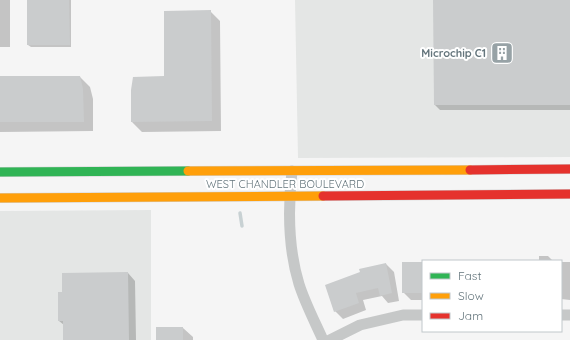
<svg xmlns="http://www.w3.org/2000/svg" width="570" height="340" viewBox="0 0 570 340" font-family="Quicksand,sans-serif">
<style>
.built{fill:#e4e6e5}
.shadow{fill:#0003}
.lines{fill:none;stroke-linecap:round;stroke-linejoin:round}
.stream{stroke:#c8d1d3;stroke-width:3.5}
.building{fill:#cacccd}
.fast-casing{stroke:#d1d2d3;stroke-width:10}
.slow-casing{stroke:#d1d2d3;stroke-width:10}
.jam-casing{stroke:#d1d2d3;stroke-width:10}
.street{stroke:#c6c8c8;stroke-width:11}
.fast{stroke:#30b455;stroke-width:9}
.slow{stroke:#ff9f0a;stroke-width:9}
.jam{stroke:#e5322d;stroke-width:9}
.labels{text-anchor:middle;stroke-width:4;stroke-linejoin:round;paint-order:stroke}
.poi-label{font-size:11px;font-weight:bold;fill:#64757c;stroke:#fff;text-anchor:end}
.street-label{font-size:11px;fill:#64757c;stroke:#fff}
</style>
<rect width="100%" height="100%" fill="#f5f5f5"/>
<g class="built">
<path d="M295 0H570V157L298 158Z"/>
<path d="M151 210V340H0V211Z"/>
</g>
<g class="shadow">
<rect x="0" y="0" width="10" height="47"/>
<path d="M28 0H71V47H31L28 45Z"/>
<path d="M434 0H570V110H440L435 105Z"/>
<path d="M210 11 220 21 221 131 142 132 132 122 165 77Z"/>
<path d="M0 77H80L90 87 93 99V131L0 132Z"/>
<path d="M539 256H548L553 261H539Z"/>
<path d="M561 262H570V300L561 299Z"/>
<path d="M423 263V300H411L403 292Z"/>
<path d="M386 264 394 272 399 301 388 303 382 296 363 300 366 310 343 319 335 311Z"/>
<path d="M128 273 135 281 136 340H64V325L59 321Z"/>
<path d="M183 328 193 337V340H214H157Z"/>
</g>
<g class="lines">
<path class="stream" d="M240 213 242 226"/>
</g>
<g class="building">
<path d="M27 0H69L70 45H27Z"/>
<path d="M433 0H570V105H434Z"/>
<path d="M211 10 212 121 131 122V90L133 77 164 76V11Z"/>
<path d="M0 76H80L83 89 84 122H0Z"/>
<rect x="402" y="262" width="21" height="31"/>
<path d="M386 263 392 293 380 296 378 288 356 293 359 303 334 312 325 285 360 272 359 269Z"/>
<path d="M128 272 129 340H63V321H58V292H62V273Z"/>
<rect x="156" y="327" width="27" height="13"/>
</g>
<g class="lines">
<g class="fast-casing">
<path id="fast" d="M0 172 188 171"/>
</g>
<g class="slow-casing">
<g id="slow">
<path d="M188 171 470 170"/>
<path d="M0 198 323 196"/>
</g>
</g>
<g class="jam-casing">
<g id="jam">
<path d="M470 170 570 169"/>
<path d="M323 196 570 194"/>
</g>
</g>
<g class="street">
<path d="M292 171C288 207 288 248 299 284 305 303 315 322 323 340"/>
<path d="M561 315H570"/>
<path d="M330 340 360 325 403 315H423"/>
</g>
<use href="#fast" class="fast"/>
<use href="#slow" class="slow"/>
<use href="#jam" class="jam"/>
</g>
<defs>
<g id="building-square" transform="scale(1.15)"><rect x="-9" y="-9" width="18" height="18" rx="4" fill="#97a2a6" stroke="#fff"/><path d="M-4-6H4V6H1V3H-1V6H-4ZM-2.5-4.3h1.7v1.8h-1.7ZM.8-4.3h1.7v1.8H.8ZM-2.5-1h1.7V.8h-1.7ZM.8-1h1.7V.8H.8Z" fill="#fff"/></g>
</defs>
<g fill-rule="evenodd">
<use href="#building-square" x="502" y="53"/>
</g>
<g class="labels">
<g class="poi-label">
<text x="486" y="57">Microchip C1</text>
</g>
<g class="street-label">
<text x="285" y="188">WEST CHANDLER BOULEVARD</text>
</g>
</g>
<rect x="422" y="260" width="140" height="72" fill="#ffffff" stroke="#c1c8cb"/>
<rect x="430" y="273" width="20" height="6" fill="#30b455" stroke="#c1c8cb"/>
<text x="458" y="280" font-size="12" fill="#64757c">Fast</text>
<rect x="430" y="293" width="20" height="6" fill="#ff9f0a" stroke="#c1c8cb"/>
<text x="458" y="300" font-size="12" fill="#64757c">Slow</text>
<rect x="430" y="313" width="20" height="6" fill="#e5322d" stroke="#c1c8cb"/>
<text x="458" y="320" font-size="12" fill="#64757c">Jam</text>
</svg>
